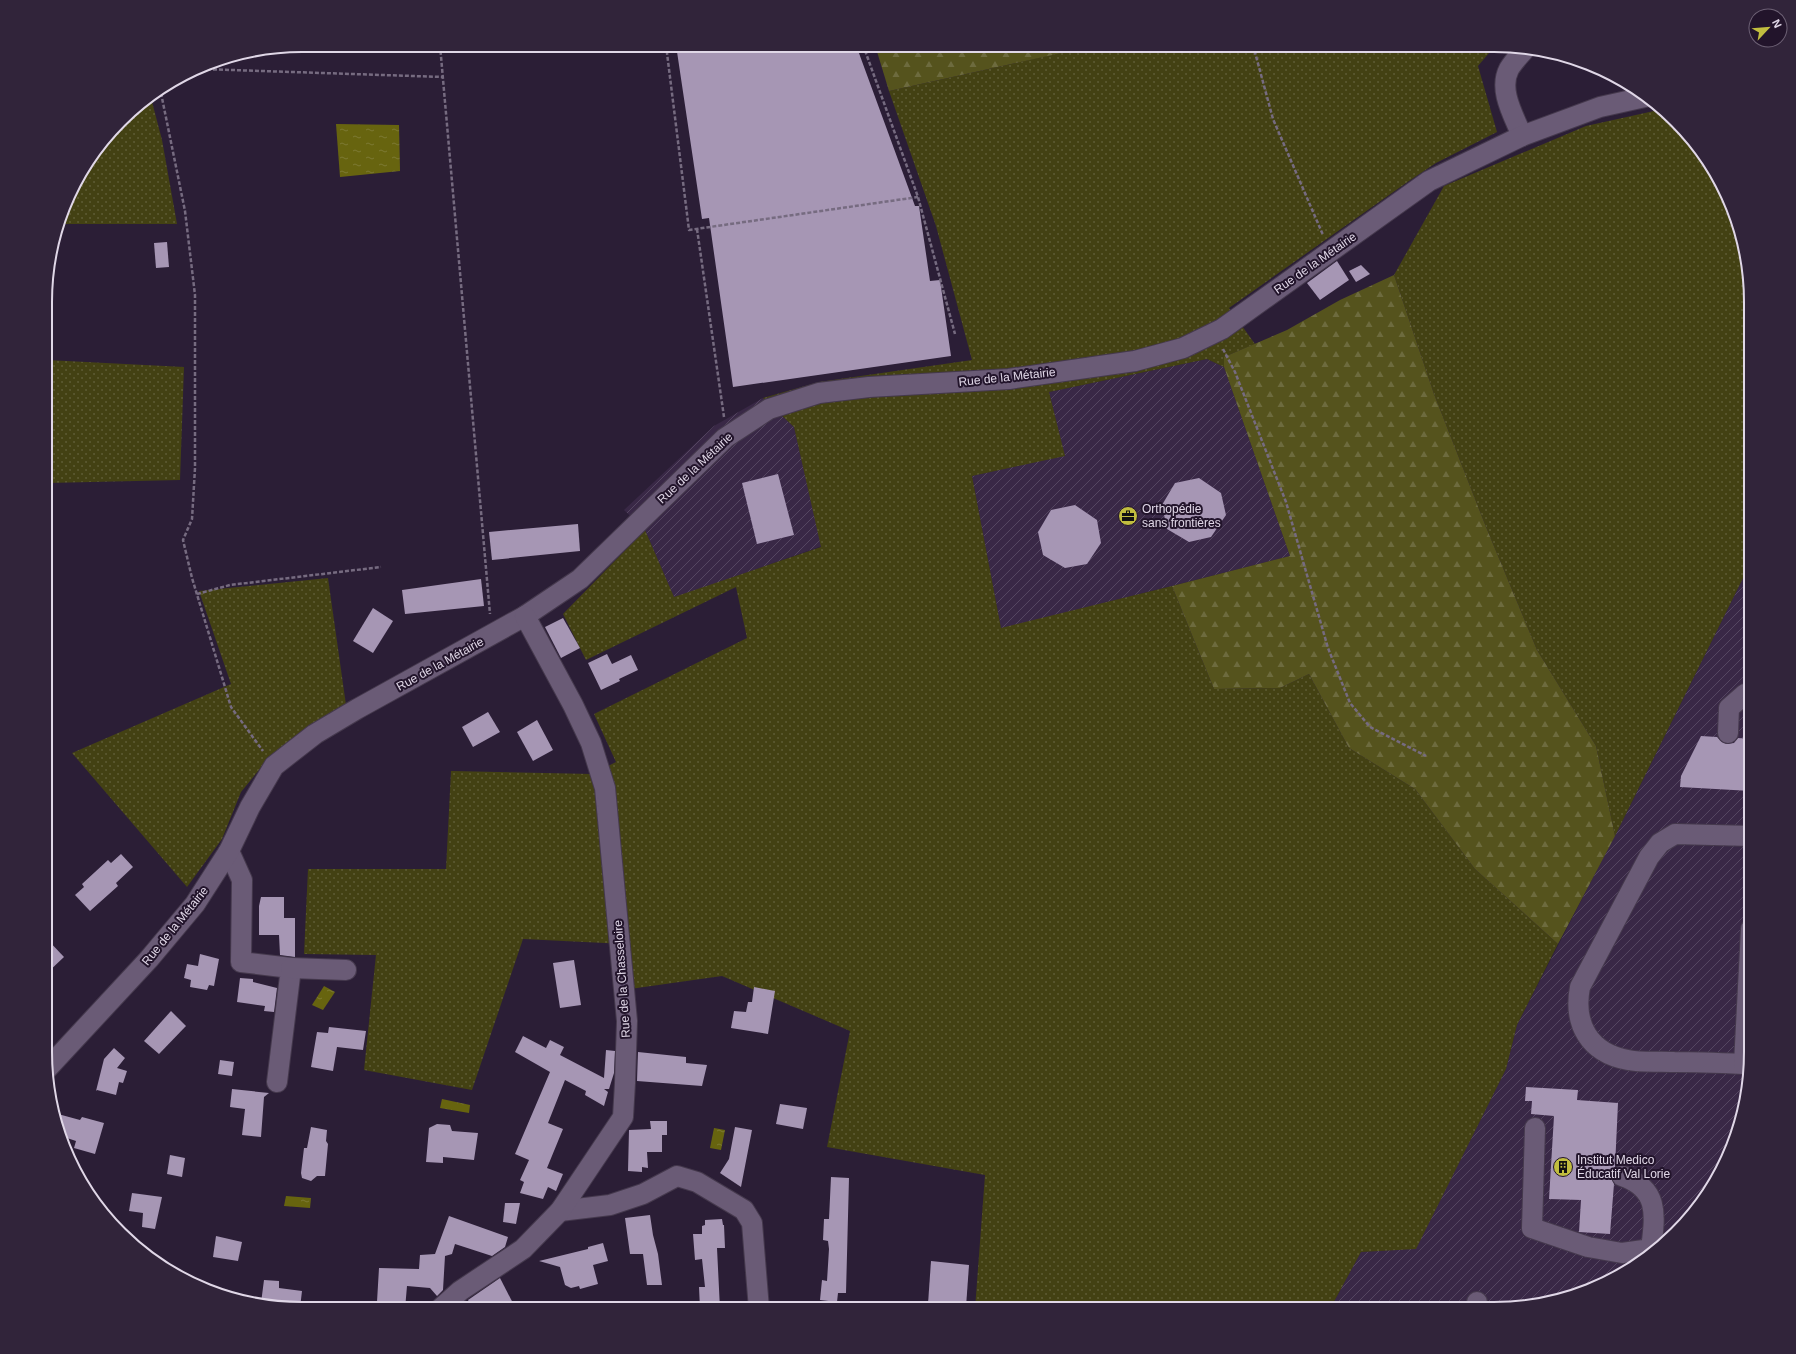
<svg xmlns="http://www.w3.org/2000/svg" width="1796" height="1354" viewBox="0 0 1796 1354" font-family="Helvetica,sans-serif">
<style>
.industrial{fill:url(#industrial-furrows)}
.grass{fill:url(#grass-dots)}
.forest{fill:url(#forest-firs)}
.water{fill:url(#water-ripples)}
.building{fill:#a696b4}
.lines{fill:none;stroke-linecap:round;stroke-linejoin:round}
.minor-casing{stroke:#45394d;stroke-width:22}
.path{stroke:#766b80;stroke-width:2.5;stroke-dasharray:4 2;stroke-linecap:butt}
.minor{stroke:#6a5b76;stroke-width:20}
.labels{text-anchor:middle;stroke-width:4;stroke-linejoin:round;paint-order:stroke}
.street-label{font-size:12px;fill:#e0d7e7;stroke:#22142b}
.poi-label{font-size:12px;fill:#e0d7e7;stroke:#22142b;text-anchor:start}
.rim{fill:none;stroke:#e0d7e7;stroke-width:2}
</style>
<defs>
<pattern id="industrial-furrows" width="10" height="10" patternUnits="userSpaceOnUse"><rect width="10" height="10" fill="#392846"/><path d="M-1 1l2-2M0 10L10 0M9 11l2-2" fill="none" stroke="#554661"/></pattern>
<pattern id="grass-dots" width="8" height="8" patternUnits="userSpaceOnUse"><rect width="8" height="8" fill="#434113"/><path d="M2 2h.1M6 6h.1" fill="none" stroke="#5e5c35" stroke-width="1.8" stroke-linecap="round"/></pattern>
<pattern id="forest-firs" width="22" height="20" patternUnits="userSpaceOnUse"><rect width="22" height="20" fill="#55531d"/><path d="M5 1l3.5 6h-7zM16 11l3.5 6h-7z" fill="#6d6b3e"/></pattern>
<pattern id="water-ripples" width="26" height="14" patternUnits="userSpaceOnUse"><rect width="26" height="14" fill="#67640f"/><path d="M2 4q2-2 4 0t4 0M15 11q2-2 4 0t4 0" fill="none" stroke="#7c7932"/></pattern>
</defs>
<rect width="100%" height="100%" fill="#2b1e36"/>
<g class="industrial">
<path d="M1207 359 1224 367 1290 556 1001 629 972 476 1064 455 1049 392Z"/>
<path d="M763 398 794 427 822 546 674 598 645 530 624 510 714 426Z"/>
<path d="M1751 562 1750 1069 1731 1151 1687 1221 1607 1283 1544 1304 1494 1309H1330L1361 1252 1416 1248 1506 1069 1517 1025 1629 808Z"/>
</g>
<g class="grass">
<path d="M1073 45 1495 46 1478 66 1497 132 1436 163 1409 181 1229 308 1255 344 1224 357V367L1207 359 1049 392 1065 456 972 476 1001 628 1172 586 1214 689 1280 688 1309 674 1349 748 1415 789 1475 869 1558 944 1517 1025 1506 1069 1416 1249 1361 1252 1330 1309H975L985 1175 827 1147 850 1031 722 976 630 989 625 944 523 939 472 1090 364 1070 376 955 304 954 308 869H446L451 771 592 774 616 762 594 714 747 638 736 587 586 660 563 614 645 530 674 597 821 547 794 427 763 398 819 382 972 360 936 226 889 91 1074 50Z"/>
<path d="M151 98 162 140 177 224H62L79 174 133 109Z"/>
<path d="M1663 109 1725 189 1742 236 1751 302V562L1615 836 1596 746 1537 650 1486 527 1434 394 1394 275 1444 186 1586 126Z"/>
<path d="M47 360 184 367 180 480 47 483Z"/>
<path d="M328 578 346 705 268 759 241 792 222 839 187 887 72 753 231 684 199 591Z"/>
</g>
<g class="forest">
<path d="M875 45H1073L1075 50 889 91Z"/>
<path d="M1394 275 1434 394 1486 527 1537 650 1596 746 1615 836 1558 944 1475 869 1415 789 1349 748 1309 674 1280 688 1214 689 1172 586 1290 556 1224 367V357L1287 330 1340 300Z"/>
</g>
<g class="water">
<path d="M336 124 399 125 400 171 340 177Z"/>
<path d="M324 986 335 992 323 1010 312 1005Z"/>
<path d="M442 1099 470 1105 469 1113 440 1108Z"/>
<path d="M714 1128 725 1130 721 1150 710 1148Z"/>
<path d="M286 1196 311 1198 310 1208 284 1206Z"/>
</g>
<g class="building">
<path d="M676 45H856L915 206H919L930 281 940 280 951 356 733 387 709 218 702 219Z"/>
<path d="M167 242 169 267 156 268 154 243Z"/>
<path d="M1337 261 1349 280 1320 300 1307 283Z"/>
<path d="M1361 265 1370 274 1356 282 1349 271Z"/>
<path d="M778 474 794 535 757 544 742 483Z"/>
<path d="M1199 478 1221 493 1226 515 1211 537 1189 542 1167 529 1162 505 1175 483Z"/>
<path d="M1075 505 1097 520 1101 543 1087 564 1065 568 1043 555 1038 532 1051 510Z"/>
<path d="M578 524 580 551 492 560 489 532Z"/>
<path d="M481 579 484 606 405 614 402 590Z"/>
<path d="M373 608 393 621 373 653 353 641Z"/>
<path d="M563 618 580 648 561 658 545 627Z"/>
<path d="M607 654 612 664 631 655 638 670 619 679 620 681 601 690 588 663Z"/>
<path d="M488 712 500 732 473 747 462 727Z"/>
<path d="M537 720 553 750 533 761 517 732Z"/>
<path d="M1701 736 1717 737 1722 742 1727 744 1734 743 1738 738 1751 739V791L1680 787 1681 776Z"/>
<path d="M121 854 133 867 116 883 118 886 90 911 75 895 84 887 82 884 108 860 111 863Z"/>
<path d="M261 897H284V918H295V957L280 955 279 935H259V906Z"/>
<path d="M46 938 64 957 46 974Z"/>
<path d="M200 954 219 959 214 986 209 985 207 990 190 987 191 980 184 978 187 964 198 966Z"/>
<path d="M574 960 581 1005 560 1008 553 963Z"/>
<path d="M240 978 253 979V982L277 988 274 1012 264 1011 265 1006 237 1002Z"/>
<path d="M754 987 775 991 768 1034 731 1028 734 1011 746 1012 748 1002H752Z"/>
<path d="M171 1011 186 1026 159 1054 144 1041Z"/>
<path d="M329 1027 366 1031 363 1050 337 1047 333 1071 311 1067 317 1032 328 1033Z"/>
<path d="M523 1036 546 1048 550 1040 564 1047 560 1055 604 1078 606 1050 615 1051 614 1073 609 1089H604L608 1092 604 1106 585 1095 586 1091 565 1080 548 1123 563 1129 547 1168 563 1174 556 1191 548 1187 543 1199 520 1193 524 1182 520 1180 529 1160 515 1154 550 1072 515 1052Z"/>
<path d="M114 1048 125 1058 117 1068 127 1071 123 1083 119 1082 116 1095 97 1090 96 1091 104 1059Z"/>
<path d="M638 1052 686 1057V1063L707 1065 702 1086 637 1081Z"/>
<path d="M220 1060 234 1062 232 1076 218 1074Z"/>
<path d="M1526 1087 1578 1090 1577 1100 1618 1103 1615 1167 1611 1172V1177L1614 1184 1610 1234 1579 1232 1581 1200 1549 1199 1554 1116 1531 1114 1532 1101H1525Z"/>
<path d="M232 1089 269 1093 264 1097 261 1137 242 1135 245 1109 230 1107Z"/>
<path d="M780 1104 807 1108 803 1129 776 1124Z"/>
<path d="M58 1114 80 1120 82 1117 104 1123 95 1154 74 1148 76 1141 64 1137Z"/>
<path d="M650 1121H667V1135H662V1152H647L648 1168 642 1167V1172L628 1171 629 1130 651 1129Z"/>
<path d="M437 1124 450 1125 452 1131 478 1133 474 1160 443 1157V1163L426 1162 429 1128Z"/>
<path d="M311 1127 327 1130 326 1141 328 1144 325 1176H317L311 1181 302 1178 301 1173 304 1148H307Z"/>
<path d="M735 1127 752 1130 741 1187 720 1173 729 1159Z"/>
<path d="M170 1155 185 1158 182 1177 167 1174Z"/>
<path d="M831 1177 849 1178 846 1293H838L837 1302 820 1300 822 1280 827 1281 829 1249 828 1241 823 1240 824 1219H829Z"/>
<path d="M132 1193 162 1197 155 1229 142 1227 143 1213 129 1211Z"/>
<path d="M505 1203H520L516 1224 503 1222Z"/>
<path d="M650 1215 653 1235 658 1254 662 1285H647L643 1254H630L625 1218Z"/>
<path d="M449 1216 508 1237 505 1247 492 1256 455 1244 452 1254 445 1256 443 1290 437 1296 430 1288 407 1286 405 1309 379 1308V1302H377L379 1268 419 1269 420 1255 435 1254Z"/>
<path d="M722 1219 723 1225H724L725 1248H717L720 1309H700L699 1287H705L702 1259 695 1260 693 1234H702V1226L705 1225V1220Z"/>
<path d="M216 1236 242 1242 238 1261 213 1257Z"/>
<path d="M603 1243 608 1261 593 1265 598 1284 580 1289 579 1286 571 1288 565 1285 560 1267 539 1261 588 1249V1247Z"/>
<path d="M931 1261 969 1265 966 1307 928 1304Z"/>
<path d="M500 1278 516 1309H473L468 1300Z"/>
<path d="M264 1280 279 1281V1288L302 1291 300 1308 261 1303Z"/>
</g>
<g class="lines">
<g class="minor-casing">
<g id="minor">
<path d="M1522 136C1514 116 1498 90 1509 69 1513 62 1520 55 1525 49"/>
<path d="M1728 733 1729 708 1745 694H1751"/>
<path d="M229 851 242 880 241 962 291 968 277 1082"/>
<path d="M291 968 346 970"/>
<path d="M1744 1064C1721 1063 1697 1062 1674 1062 1659 1061 1643 1063 1628 1060 1589 1053 1573 1024 1580 987L1649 857 1660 843 1675 834 1751 836"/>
<path d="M1750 1064H1744L1751 929"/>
<path d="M46 1070 149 959 195 904 229 851 250 807 274 766 315 734 357 709 525 616 580 579 725 438 769 409 819 393 869 387 1009 379 1135 361 1183 348 1222 329 1429 181 1522 136 1600 107 1645 97"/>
<path d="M1535 1128 1532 1228 1588 1247 1622 1253 1651 1249C1655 1216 1660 1189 1622 1176"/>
<path d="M560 1211 610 1205 643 1194 677 1176 697 1182 744 1210 752 1223 759 1309"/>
<path d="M1477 1302V1309"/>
<path d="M440 1309 460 1291 523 1249 560 1211 623 1117 625 1083 627 1021 605 788 591 743 573 705 525 616"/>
</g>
</g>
<g class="path">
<path d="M440 45 490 614"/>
<path d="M666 45 689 230 918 197"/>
<path d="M863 45 918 197 955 334"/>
<path d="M1253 45 1273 119 1323 235"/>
<path d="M201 69 443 77"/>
<path d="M161 93 185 211 195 295V468L192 519 183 540 192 578 231 707 263 751"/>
<path d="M697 229 724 417"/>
<path d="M1223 349 1235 372 1286 502 1328 648 1350 703 1370 727 1426 756"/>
<path d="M197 594 230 585 381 567"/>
</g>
<use href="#minor" class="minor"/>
</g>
<defs>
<g id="office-disc" transform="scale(1)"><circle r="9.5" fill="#c1bd3f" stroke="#22142b"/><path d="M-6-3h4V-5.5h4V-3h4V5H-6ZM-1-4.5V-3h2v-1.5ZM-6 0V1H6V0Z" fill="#111"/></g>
<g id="building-disc" transform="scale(1)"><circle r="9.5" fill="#c1bd3f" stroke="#22142b"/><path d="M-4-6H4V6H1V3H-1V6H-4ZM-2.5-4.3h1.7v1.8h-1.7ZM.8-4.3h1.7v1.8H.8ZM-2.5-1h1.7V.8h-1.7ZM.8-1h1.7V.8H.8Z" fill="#111"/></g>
</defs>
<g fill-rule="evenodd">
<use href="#office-disc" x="1128" y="516"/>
<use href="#building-disc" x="1563" y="1167"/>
</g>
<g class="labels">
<g class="street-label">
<text transform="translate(1315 263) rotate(-35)" y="4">Rue de la Métairie</text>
<text transform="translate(1007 377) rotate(-6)" y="4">Rue de la Métairie</text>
<text transform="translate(695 468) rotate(-43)" y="4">Rue de la Métairie</text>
<text transform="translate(440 664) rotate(-29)" y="4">Rue de la Métairie</text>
<text transform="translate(175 926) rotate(-51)" y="4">Rue de la Métairie</text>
<text transform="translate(622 979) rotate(-94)" y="4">Rue de la Chasseloire</text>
</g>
<g class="poi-label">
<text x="1142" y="513">Orthopédie<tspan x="1142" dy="14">sans frontières</tspan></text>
<text x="1577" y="1164">Institut Medico<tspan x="1577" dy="14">Éducatif Val Lorie</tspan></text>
</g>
</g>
<path d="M0 0H1796V1354H0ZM302 52H1494A250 250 0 0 1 1744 302V1052A250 250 0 0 1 1494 1302H302A250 250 0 0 1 52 1052V302A250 250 0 0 1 302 52Z" fill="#31243a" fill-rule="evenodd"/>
<path class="rim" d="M302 52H1494A250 250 0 0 1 1744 302V1052A250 250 0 0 1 1494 1302H302A250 250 0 0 1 52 1052V302A250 250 0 0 1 302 52Z"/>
<g transform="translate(1768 28) rotate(64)"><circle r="19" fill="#22142b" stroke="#6e6276"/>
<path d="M0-3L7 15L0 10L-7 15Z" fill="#c1bd3f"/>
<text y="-6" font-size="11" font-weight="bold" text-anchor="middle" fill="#e0d7e7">N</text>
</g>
</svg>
